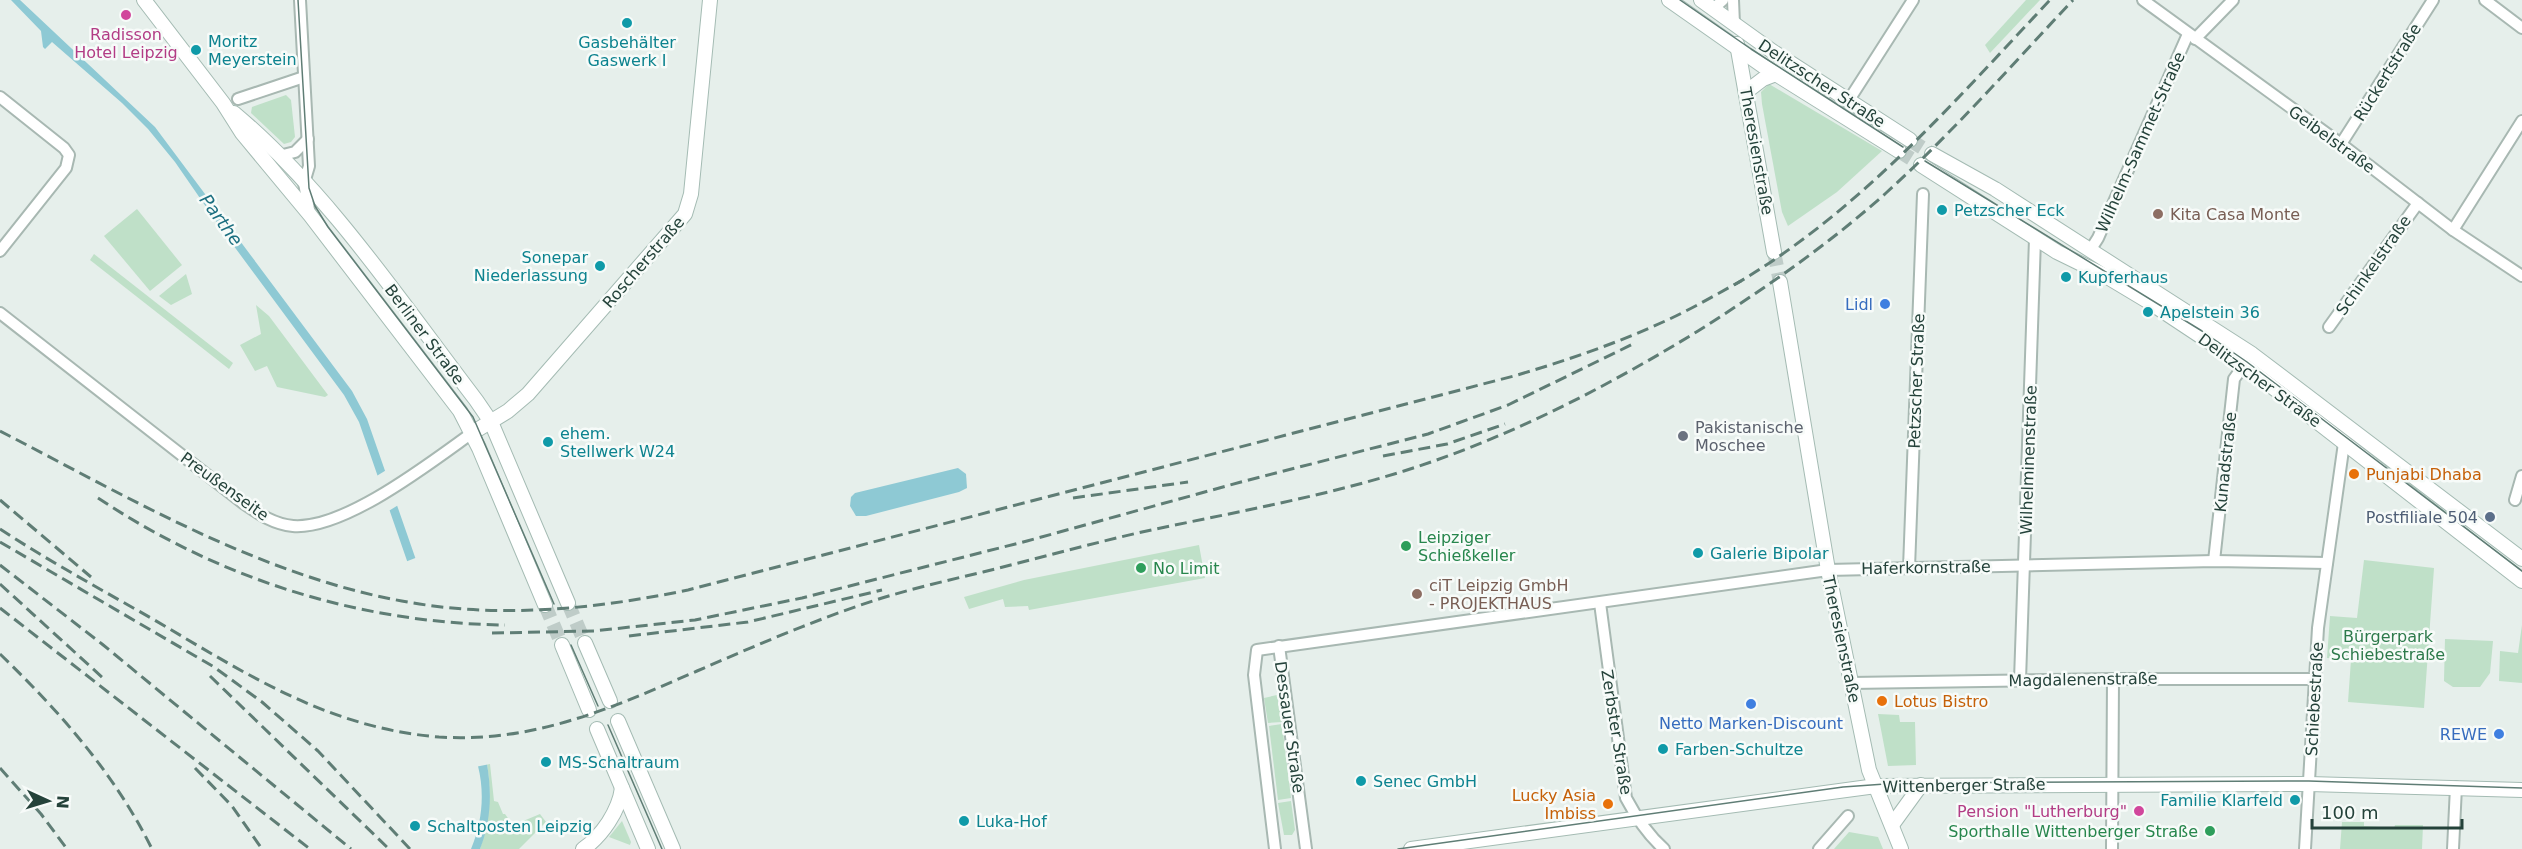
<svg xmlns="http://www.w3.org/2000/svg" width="2522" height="849" viewBox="0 0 2522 849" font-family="'DejaVu Sans',sans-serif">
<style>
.green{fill:#bfe0c8}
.water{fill:#8ec9d4}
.pier{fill:#e6efeb}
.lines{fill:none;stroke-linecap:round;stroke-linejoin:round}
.secondary-tunnel{stroke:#bfccc8;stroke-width:14;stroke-dasharray:14 7;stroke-linecap:butt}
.minor-casing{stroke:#a8b8b2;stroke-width:14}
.secondary-casing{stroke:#a4bbb3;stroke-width:16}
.minor{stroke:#fff;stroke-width:10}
.secondary{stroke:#fff;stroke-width:14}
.tram{stroke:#5f7d75;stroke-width:1.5}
.rail{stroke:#5f7d75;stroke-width:3;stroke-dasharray:12 6;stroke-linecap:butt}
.hotel-dot{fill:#d1479c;stroke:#f7fbf9;stroke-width:2}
.culture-dot{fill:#0f9aa8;stroke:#f7fbf9;stroke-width:2}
.education-dot{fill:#8d6e63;stroke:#f7fbf9;stroke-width:2}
.shop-dot{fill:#3f7fe0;stroke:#f7fbf9;stroke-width:2}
.worship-dot{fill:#6b7280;stroke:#f7fbf9;stroke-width:2}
.food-dot{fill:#e8710a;stroke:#f7fbf9;stroke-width:2}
.service-dot{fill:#5c6f8a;stroke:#f7fbf9;stroke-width:2}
.leisure-dot{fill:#2e9e5b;stroke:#f7fbf9;stroke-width:2}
.labels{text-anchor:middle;stroke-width:5;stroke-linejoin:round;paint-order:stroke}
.hotel-label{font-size:16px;fill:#b23c85;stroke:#f7fbf9}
.culture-label{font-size:16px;fill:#0d838f;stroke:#f7fbf9;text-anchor:start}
.street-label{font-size:16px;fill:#24423a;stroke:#f7fbf9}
.education-label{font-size:16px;fill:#785e54;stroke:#f7fbf9;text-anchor:start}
.shop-label{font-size:16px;fill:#366cbe;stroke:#f7fbf9;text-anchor:end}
.worship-label{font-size:16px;fill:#5b616d;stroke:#f7fbf9;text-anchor:start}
.food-label{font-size:16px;fill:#c56008;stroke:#f7fbf9;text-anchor:start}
.service-label{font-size:16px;fill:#4e5e75;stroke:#f7fbf9;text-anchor:end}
.leisure-label{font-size:16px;fill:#27864d;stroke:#f7fbf9;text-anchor:start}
.park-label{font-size:16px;fill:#2d7a4b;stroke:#f7fbf9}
.water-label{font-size:18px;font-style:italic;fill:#1c6f80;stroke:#f7fbf9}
</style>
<rect width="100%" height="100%" fill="#e6efeb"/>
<g class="green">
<path d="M2026 0H2040L1990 53 1985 45Z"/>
<path d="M1769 84 1882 151 1837 192 1788 226 1782 212 1762 104 1761 92Z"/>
<path d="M286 95 291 100 295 137 291 142 284 144 251 113 252 107Z"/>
<path d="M137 209 182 265 150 291 104 236Z"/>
<path d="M94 254 233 363 229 369 90 260Z"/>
<path d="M186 274 192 294 171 305 159 296Z"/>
<path d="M256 305 269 316 328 395 325 397 277 387 267 366 255 371 240 345 261 334Z"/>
<path d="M1199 545 1205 578 1029 610 1028 606 1005 607 1003 599 969 609 964 597 1024 580Z"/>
<path d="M2364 560 2434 568 2424 708 2348 702 2351 660 2327 658 2330 616 2357 618Z"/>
<path d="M2522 625V683L2499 681 2500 651 2518 653Z"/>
<path d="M2445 639 2493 641 2490 673 2480 687H2453L2444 681Z"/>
<path d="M1277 695 1282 722 1268 723 1264 698Z"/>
<path d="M1878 714 1899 715 1900 722H1915L1916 765 1888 766Z"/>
<path d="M1282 724 1291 798 1278 800 1269 726Z"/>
<path d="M487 764H490L494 801 498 802 503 814H505L510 821 516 824 540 814 546 822 519 849H480C489 820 492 794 487 764Z"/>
<path d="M1291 801 1295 830 1292 835H1284L1278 803Z"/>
<path d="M622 821 631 842 630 845 609 837Z"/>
<path d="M2342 822H2364V826L2394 828 2395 825H2423L2422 849H2340Z"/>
<path d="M1849 832 1878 837 1883 849H1834Z"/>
</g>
<g class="water">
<path d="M11 0H20L155 127 352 391 367 419 487 764C492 793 491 821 480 849H471C482 823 485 794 478 766L359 422 344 395 222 230 175 162 148 129 122 103 52 42 45 49 43 47 41 31Z"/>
<path d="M958 468 966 474 967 488 959 492 866 516H856L850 506 851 497 855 493Z"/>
</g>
<g class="pier">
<path d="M388 469 400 504 387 512 375 477Z"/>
<path d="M418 557 490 764 475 767 405 562Z"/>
</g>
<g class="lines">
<g class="secondary-tunnel">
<path d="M1910 140 1932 154"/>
<path d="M1899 151 1921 165"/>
<path d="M1774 252 1780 282"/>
<path d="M568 603 585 643"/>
<path d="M545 605 562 645"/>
</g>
<g class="minor-casing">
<g id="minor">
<path d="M300 0 309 166 304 183 310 215"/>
<path d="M1733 0 1734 24"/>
<path d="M2143 0 2341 144 2453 230 2522 276"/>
<path d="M2485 0 2522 28"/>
<path d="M1713 9 1723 0"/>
<path d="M2195 39 2233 0"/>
<path d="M0 97 64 148 69 155 66 168 0 251"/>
<path d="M238 99 304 77"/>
<path d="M1849 100 1913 0"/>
<path d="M2341 144 2433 0"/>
<path d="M279 156 295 152 308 139"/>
<path d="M2453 230 2522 121"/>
<path d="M2091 249 2098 238 2188 34"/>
<path d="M0 313 243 503C259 514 273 524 293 526 344 530 430 463 472 433"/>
<path d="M2329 327 2418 203"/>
<path d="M2515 500 2522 476"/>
<path d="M2214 561 2234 379 2244 365"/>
<path d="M1909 568 1923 194"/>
<path d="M1600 603 1626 798C1636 817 1647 834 1664 849"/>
<path d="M1279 646 1306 849"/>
<path d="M2020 680 2035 239"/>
<path d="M1851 683 2113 679H2314"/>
<path d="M1275 849 1254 675 1257 650 1828 570 2214 561 2327 563"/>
<path d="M1819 849 1848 816"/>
<path d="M2112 849 2113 679"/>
<path d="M2305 849 2318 628 2344 443"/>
<path d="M2453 849 2456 787"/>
</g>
</g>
<g class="secondary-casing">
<g id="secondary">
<path d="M144 0 223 103 242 133 310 215 460 411 479 448 545 605"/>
<path d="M1669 0 1763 66 1899 151"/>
<path d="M1701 0 1772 51 1910 140"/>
<path d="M1737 44 1774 252"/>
<path d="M1746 92 1763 79 1776 74"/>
<path d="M234 113C328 192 401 302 476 400L491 422 568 603"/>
<path d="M1932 154 1995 189 2252 354 2522 559"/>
<path d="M1921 165 2057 252 2104 275 2149 302 2244 365 2522 581"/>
<path d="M1780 282 1828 570 1869 770 1901 849"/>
<path d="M472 433 508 411 528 394 685 214 691 194 710 0"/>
<path d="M585 643 610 701"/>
<path d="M562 645 589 710"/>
<path d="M618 721 673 849"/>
<path d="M597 729 648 849"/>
<path d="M1892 825 1921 785"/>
<path d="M583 849C602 836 619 811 622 788"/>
<path d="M1411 849 1876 786 2309 784 2522 790"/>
</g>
</g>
<use href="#minor" class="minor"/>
<use href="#secondary" class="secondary"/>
<g class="tram">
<path d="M298 0 309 188 315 206 328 227 473 417 554 604"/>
<path d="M1680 0 1751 49 1903 147"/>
<path d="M1925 161 2202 331 2247 362 2522 571"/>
<path d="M571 645 598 706"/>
<path d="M608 725 662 849"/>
<path d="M1398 849 1843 787 1899 783 2309 781 2522 788"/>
</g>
<g class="rail">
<path d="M1734 285C1858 213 1953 103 2050 0"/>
<path d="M0 431C151 509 306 603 481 610 551 613 620 604 688 590L1514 376C1565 361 1615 344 1663 322 1690 310 1715 295 1741 281"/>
<path d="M1383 456 1447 444 1505 424"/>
<path d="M98 498C220 579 358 623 505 625"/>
<path d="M1073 498 1188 482"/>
<path d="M0 500 91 577"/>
<path d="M0 529C49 561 100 589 151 618 245 673 327 728 439 737 534 743 612 708 697 671 757 645 819 618 882 598 915 588 949 580 983 572 1036 559 1089 544 1142 532 1230 513 1318 498 1404 471 1508 438 1605 388 1698 331 1764 289 1828 245 1886 193 1952 133 2012 65 2073 0"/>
<path d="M0 542 214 667 262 702 318 751 410 849"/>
<path d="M0 565 102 644 351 849"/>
<path d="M0 584 103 678"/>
<path d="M0 608 310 849"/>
<path d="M492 633 594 631 695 620 802 598 1027 541 1241 482 1428 434 1508 405 1633 344"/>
<path d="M629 636 748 622 882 590"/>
<path d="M0 654C60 712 115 774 152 849"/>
<path d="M210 676 389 849"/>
<path d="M0 768 41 814 67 849"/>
<path d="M195 768 232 806 262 849"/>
</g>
</g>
<g class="hotel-dot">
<circle cx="126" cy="15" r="6"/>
<circle cx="2139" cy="811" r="6"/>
</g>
<g class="culture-dot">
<circle cx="627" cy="23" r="6"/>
<circle cx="196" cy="50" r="6"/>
<circle cx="1942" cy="210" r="6"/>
<circle cx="600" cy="266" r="6"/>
<circle cx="2066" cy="277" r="6"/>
<circle cx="2148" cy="312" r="6"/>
<circle cx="548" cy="442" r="6"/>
<circle cx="1698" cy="553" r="6"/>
<circle cx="1663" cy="749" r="6"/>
<circle cx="546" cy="762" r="6"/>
<circle cx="1361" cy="781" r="6"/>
<circle cx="2295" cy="800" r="6"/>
<circle cx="964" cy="821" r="6"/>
<circle cx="415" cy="826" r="6"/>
</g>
<g class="education-dot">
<circle cx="2158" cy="214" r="6"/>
<circle cx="1417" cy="594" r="6"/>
</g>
<g class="shop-dot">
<circle cx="1885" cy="304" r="6"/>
<circle cx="1751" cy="704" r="6"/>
<circle cx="2499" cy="734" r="6"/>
</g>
<circle class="worship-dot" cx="1683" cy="436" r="6"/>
<g class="food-dot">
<circle cx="2354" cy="474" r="6"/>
<circle cx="1882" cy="701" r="6"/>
<circle cx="1608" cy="804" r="6"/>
</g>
<circle class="service-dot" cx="2490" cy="517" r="6"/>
<g class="leisure-dot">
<circle cx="1406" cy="546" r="6"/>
<circle cx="1141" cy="568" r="6"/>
<circle cx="2210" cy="831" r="6"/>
</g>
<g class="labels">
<g class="hotel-label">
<text x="126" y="40">Radisson<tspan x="126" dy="18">Hotel Leipzig</tspan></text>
<text x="2127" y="817" text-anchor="end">Pension "Lutherburg"</text>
</g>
<g class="culture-label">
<text x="208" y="47">Moritz<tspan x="208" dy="18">Meyerstein</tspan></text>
<text x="627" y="48" text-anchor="middle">Gasbehälter<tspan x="627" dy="18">Gaswerk I</tspan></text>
<text x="1954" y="216">Petzscher Eck</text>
<text x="588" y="263" text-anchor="end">Sonepar<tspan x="588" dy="18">Niederlassung</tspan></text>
<text x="2078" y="283">Kupferhaus</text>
<text x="2160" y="318">Apelstein 36</text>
<text x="560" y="439">ehem.<tspan x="560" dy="18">Stellwerk W24</tspan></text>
<text x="1710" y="559">Galerie Bipolar</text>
<text x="1675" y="755">Farben-Schultze</text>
<text x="558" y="768">MS-Schaltraum</text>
<text x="1373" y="787">Senec GmbH</text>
<text x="2283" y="806" text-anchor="end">Familie Klarfeld</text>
<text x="976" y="827">Luka-Hof</text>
<text x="427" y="832">Schaltposten Leipzig</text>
</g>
<g class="street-label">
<text transform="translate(2387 72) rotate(-58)" y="6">Rückertstraße</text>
<text transform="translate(1822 83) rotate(33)" y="6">Delitzscher Straße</text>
<text transform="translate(2332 139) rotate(36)" y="6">Geibelstraße</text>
<text transform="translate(2140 142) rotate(-66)" y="6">Wilhelm-Sammet-Straße</text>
<text transform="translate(1757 151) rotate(80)" y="6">Theresienstraße</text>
<text transform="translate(643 262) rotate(-49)" y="6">Roscherstraße</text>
<text transform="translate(2373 265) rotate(-55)" y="6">Schinkelstraße</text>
<text transform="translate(425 334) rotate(53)" y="6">Berliner Straße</text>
<text transform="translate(2260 380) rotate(36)" y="6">Delitzscher Straße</text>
<text transform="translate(1916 381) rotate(-88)" y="6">Petzscher Straße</text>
<text transform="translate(2028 460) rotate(-88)" y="6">Wilhelminenstraße</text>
<text transform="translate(2225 462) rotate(-84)" y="6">Kunadstraße</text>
<text transform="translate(225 486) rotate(36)" y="6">Preußenseite</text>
<text transform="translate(1926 567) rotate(-1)" y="6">Haferkornstraße</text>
<text transform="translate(1842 639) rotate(78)" y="6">Theresienstraße</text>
<text transform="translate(2083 679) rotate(-1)" y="6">Magdalenenstraße</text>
<text transform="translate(2314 699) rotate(-87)" y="6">Schiebestraße</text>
<text transform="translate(1290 727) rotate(82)" y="6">Dessauer Straße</text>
<text transform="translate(1617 732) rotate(81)" y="6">Zerbster Straße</text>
<text transform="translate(1964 785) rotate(-1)" y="6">Wittenberger Straße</text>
</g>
<g class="education-label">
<text x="2170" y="220">Kita Casa Monte</text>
<text x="1429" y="591">ciT Leipzig GmbH<tspan x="1429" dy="18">- PROJEKTHAUS</tspan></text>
</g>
<g class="shop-label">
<text x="1873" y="310">Lidl</text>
<text x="1751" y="729" text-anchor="middle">Netto Marken-Discount</text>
<text x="2487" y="740">REWE</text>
</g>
<g class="worship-label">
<text x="1695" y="433">Pakistanische<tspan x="1695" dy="18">Moschee</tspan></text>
</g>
<g class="food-label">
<text x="2366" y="480">Punjabi Dhaba</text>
<text x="1894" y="707">Lotus Bistro</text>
<text x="1596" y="801" text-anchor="end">Lucky Asia<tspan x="1596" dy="18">Imbiss</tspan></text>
</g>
<g class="service-label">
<text x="2478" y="523">Postfiliale 504</text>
</g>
<g class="leisure-label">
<text x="1418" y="543">Leipziger<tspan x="1418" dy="18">Schießkeller</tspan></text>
<text x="1153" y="574">No Limit</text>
<text x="2198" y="837" text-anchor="end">Sporthalle Wittenberger Straße</text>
</g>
<g class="park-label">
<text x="2388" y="642">Bürgerpark<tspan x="2388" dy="18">Schiebestraße</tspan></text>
</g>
<g class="water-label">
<text transform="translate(221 220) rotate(54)" y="6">Parthe</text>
</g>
</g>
<g transform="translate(48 801) rotate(94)" stroke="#f7fbf9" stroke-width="4.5" paint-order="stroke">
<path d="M0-4.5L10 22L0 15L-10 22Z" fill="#24423a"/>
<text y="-9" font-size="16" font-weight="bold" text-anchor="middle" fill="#24423a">N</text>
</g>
<path d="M2312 819v9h150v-9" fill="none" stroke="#24423a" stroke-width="3"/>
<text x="2321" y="819" font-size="18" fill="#24423a" stroke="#f7fbf9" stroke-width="4.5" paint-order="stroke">100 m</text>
</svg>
